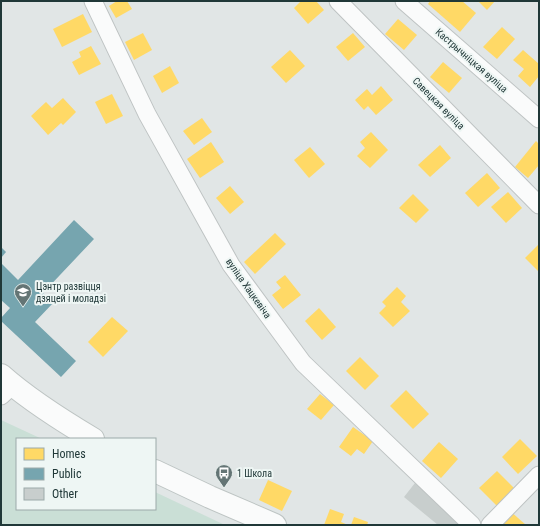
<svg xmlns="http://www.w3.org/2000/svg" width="540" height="526" viewBox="0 0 540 526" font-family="'Roboto Condensed',sans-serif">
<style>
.green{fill:#cadfd6}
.homes{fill:#ffd966}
.public{fill:#76a5af}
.building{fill:#c8cecd}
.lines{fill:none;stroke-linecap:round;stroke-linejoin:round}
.street-casing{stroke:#bec3c3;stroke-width:19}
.secondary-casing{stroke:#bdc4c3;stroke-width:24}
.street{stroke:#fafbfb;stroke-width:17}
.secondary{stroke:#fafbfb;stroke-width:22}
.labels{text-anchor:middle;stroke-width:4;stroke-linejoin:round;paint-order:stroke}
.street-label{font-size:10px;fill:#203838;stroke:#eef6f4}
.poi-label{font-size:10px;fill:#203838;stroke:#eef6f4;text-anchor:start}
</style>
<rect width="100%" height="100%" fill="#e1e6e6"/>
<path class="green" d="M1 420 42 439H17V509H155V492L225 525H1Z"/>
<g class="homes">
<path d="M117 1H127L132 9 116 18 109 6Z"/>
<path d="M301 1H316L324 10 308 24 294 8Z"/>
<path d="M430 1H462L476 13 460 32 428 4Z"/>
<path d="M478 1H495L487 10Z"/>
<path d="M83 14 92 32 62 47 53 29Z"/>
<path d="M398 19 417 35 404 50 385 34Z"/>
<path d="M502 27 515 39 497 59 483 47Z"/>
<path d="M143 33 152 50 134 60 125 42Z"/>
<path d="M353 33 365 47 348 61 336 47Z"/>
<path d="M91 46 101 64 79 75 72 62 81 57 79 52Z"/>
<path d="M290 50 305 66 286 83 271 67Z"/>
<path d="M523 50 539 64V76L530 87 518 76 524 69 513 60Z"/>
<path d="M443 62 462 78 449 93 430 77Z"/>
<path d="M170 66 179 83 162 93 153 76Z"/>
<path d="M381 86 393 100 376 115 368 106 364 110 355 100 367 89 372 95Z"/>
<path d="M112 94 123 116 106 124 95 102Z"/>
<path d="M63 98 76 112 63 125 61 123 48 135 31 116 46 102 52 108Z"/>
<path d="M202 118 212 132 194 145 183 131Z"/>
<path d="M371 132 388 150 370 168 357 156 365 148 360 142Z"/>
<path d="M536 141 539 144V165L528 178 515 167Z"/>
<path d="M211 142 224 162 200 178 187 159Z"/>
<path d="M440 145 451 158 430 177 418 165Z"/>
<path d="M310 147 325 164 309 178 294 160Z"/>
<path d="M487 173 500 188 478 207 465 193Z"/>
<path d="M230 186 244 202 230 214 216 198Z"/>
<path d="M508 192 522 208 506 223 491 207Z"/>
<path d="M413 194 429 210 416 223 399 208Z"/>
<path d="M275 233 286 244 255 274 244 262Z"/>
<path d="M539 244V272L525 258Z"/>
<path d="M285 275 301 295 283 309 272 295 281 288 276 282Z"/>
<path d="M397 287 406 296 401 302 410 311 393 327 379 313 386 306 382 302Z"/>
<path d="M319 308 336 327 322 340 305 321Z"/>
<path d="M112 317 128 331 103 357 88 342Z"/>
<path d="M360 357 379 376 365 390 346 371Z"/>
<path d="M406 390 429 414 413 429 390 406Z"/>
<path d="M320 394 334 405 321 420 307 409Z"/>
<path d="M353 427 373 441 364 454 357 449 351 456 339 447Z"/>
<path d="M520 439 537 456 518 474 502 457Z"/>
<path d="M439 442 458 459 441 478 422 461Z"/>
<path d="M497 471 515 489 497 506 479 488Z"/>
<path d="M268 480 292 491 282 511 259 500Z"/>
<path d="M330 509 344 514 341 522 348 525H324Z"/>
<path d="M509 510 526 525H496Z"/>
<path d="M354 517 368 522 367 525H351Z"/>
</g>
<g class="public">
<path d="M74 220 94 239 43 293 53 303 35 322 76 361 61 377 1 321V318L10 308 1 300V263L18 280Z"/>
<path d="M1 247 6 252 1 258Z"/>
</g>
<path class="building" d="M415 483 467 525H438L404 497Z"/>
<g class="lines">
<g class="street-casing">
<g id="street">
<path d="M93 1 147 114 231 265 303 363 472 525"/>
<path d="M338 1 539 205"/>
<path d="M404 1 539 119"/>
<path d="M1 396 13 385"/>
<path d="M490 525 539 475"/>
</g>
</g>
<g class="secondary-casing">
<g id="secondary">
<path d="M1 375C29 400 61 420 93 439"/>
<path d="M155 471 210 497 275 525"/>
</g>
</g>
<use href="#street" class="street"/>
<use href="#secondary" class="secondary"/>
</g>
<defs>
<g id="school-pin" transform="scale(0.9)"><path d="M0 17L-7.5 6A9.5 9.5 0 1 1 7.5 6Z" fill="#647575" stroke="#eef6f4"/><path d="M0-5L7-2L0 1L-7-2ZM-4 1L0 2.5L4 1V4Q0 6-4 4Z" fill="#fff"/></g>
<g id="bus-pin" transform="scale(0.9)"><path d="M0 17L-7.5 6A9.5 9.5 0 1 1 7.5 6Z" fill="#647575" stroke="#eef6f4"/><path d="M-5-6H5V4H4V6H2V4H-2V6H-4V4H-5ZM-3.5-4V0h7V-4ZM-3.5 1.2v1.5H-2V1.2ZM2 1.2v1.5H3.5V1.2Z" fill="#fff"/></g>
</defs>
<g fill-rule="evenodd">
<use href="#school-pin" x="23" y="292"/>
<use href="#bus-pin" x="224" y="473"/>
</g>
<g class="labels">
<g class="street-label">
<text transform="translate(472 60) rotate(41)" y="4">Кастрычніцкая вуліца</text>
<text transform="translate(439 103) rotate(45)" y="4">Савецкая вуліца</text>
<text transform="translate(249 288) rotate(55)" y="4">вуліца Хацкевіча</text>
</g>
<g class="poi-label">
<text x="36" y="290">Цэнтр развіцця<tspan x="36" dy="12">дзяцей і моладзі</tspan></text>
<text x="237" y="477">1 Школа</text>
</g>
</g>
<rect width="540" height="526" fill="none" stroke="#203838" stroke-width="4"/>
<rect x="16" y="438" width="140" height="72" fill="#eef6f4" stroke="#9caaa9"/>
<rect x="24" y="448" width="20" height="12" fill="#ffd966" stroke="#9caaa9"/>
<text x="52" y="458" font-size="12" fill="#203838">Homes</text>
<rect x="24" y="468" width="20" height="12" fill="#76a5af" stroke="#9caaa9"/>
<text x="52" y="478" font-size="12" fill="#203838">Public</text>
<rect x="24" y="488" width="20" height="12" fill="#c8cecd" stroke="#9caaa9"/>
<text x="52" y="498" font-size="12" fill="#203838">Other</text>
</svg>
